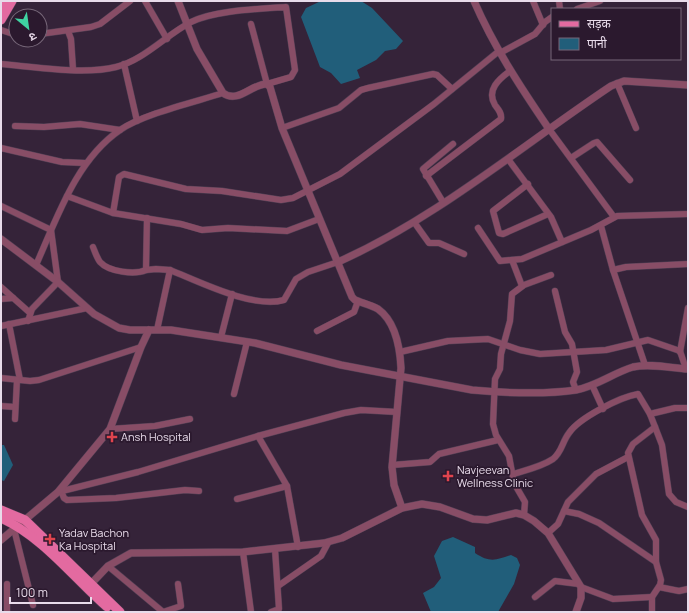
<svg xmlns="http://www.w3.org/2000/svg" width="689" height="613" viewBox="0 0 689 613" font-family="Manrope,'Noto Sans Devanagari',sans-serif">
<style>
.water{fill:#215e7a}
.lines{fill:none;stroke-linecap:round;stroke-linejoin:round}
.minor-casing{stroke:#524055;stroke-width:7}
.tertiary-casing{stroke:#524055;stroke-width:8}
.primary-casing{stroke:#524055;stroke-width:10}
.minor{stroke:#884d66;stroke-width:6}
.tertiary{stroke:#884d66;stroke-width:7}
.primary{stroke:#e36aa0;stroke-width:9}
.health-dot{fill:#e0444e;stroke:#2b192e;stroke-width:1.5}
.labels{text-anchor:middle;stroke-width:3.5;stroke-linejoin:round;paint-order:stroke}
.poi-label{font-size:11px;fill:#e8dbea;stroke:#2b192e;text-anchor:start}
</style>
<rect width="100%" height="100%" fill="#352339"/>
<g class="water">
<path d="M321 1H361L372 8 403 41 396 49 385 51 376 60 357 70 360 78 341 84 331 73 320 67 301 17 306 8Z"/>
<path d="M1 445H4L13 465 4 481 1 480Z"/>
<path d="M453 537 475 547V553C490 563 496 560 511 555L517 558 520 565 514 584 498 612H431L423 593 434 587 441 578 434 556 442 541Z"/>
</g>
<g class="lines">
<g class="minor-casing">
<g id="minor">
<path d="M145 1 167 39"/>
<path d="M533 1 543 25"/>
<path d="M559 1 560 9"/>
<path d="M577 9 600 1"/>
<path d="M1 30 16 35"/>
<path d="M68 31 71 39 73 69"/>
<path d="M40 34 91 27 100 24 130 1"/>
<path d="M500 53 535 34 545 22 552 17"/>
<path d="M1 64C34 67 84 75 116 67 144 60 166 35 191 22 215 10 259 9 286 7L295 70 291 77 267 84 251 24"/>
<path d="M124 64 137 121"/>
<path d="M617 83 636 128"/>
<path d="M15 126 44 127 80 124 120 130"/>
<path d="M282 128 339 108 361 90 368 88 433 74 437 75 452 89"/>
<path d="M549 129 614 217"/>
<path d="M1 148 62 162 85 163"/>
<path d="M571 158 594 143 597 142 630 180"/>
<path d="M508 159 551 217 562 242"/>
<path d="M426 176 501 119C502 113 498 109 495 105 486 90 499 79 510 71"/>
<path d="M528 184 493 211 499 233 503 234 548 214"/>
<path d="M67 196 113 213 119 177 124 174 186 189 222 191 281 200 293 198 340 174 434 104 499 51"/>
<path d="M443 202 423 169 453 144"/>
<path d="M1 206 51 230 58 282 32 309 28 321"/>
<path d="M113 213 181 224 202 230 228 228 287 231 319 219"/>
<path d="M147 218 146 270 156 269 170 270C200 282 253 309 284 300L296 279 308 272 338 262"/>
<path d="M414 222 429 243H439L464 254"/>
<path d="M601 226 613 270 645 365"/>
<path d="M478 228 500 261 522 259 591 230 617 216 688 214"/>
<path d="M93 247C95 252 97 258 100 262 109 272 135 275 146 270"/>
<path d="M512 260 522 286"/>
<path d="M36 265C57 218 76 160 120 130 143 114 195 102 223 93"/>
<path d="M613 270 626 267 688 264"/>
<path d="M1 287 29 312"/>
<path d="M555 291 565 332 572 344 577 372 573 382 576 390"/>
<path d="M1 299 13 298"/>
<path d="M9 324 20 380"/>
<path d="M1 326 87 308"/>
<path d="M157 330 170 270"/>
<path d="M317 331 354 312 358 301"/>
<path d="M221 337 232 294"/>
<path d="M400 352 448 341 488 339 520 350 540 354 606 350 648 340 680 351 686 369"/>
<path d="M680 352 688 308"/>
<path d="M1 378 30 381 39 380 141 347"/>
<path d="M592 385 603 409"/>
<path d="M234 394 247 342"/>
<path d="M1 406 15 407"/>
<path d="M650 414 675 408H688"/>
<path d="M15 419 17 380"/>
<path d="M655 427 633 444 628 453 642 515 656 540V562"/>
<path d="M110 429 155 426 190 419"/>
<path d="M258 436 287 486 298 547"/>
<path d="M392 465 430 462 439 454 498 440"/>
<path d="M513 474C526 470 541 467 553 459 562 452 562 442 569 433 579 418 620 397 638 394L650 414 662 445 669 494 676 502 688 507"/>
<path d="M61 491 64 498 67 500 116 498 185 490 199 491"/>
<path d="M58 492 138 472 258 436 344 413 361 410 397 412"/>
<path d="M237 499 287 486"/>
<path d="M564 511 579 514 599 523 656 562 661 580 660 585 652 597V612"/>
<path d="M524 515 525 502 514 483 509 456 496 435 493 424 495 379 500 369 501 354 510 321 512 294 524 285 551 275"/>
<path d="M14 529 33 605"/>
<path d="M548 533 558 524 568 502 596 474 628 457"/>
<path d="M243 552 251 612"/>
<path d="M108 566 163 612"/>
<path d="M7 584V612"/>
<path d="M278 586 321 556 328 543"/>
<path d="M581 587 613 599 652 597"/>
<path d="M659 587 679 591 688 589"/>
<path d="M535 597 555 581 579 584"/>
<path d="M163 612 181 606 178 584"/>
<path d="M271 612 279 609 275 549"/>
</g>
</g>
<g class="tertiary-casing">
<g id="tertiary">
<path d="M178 1 197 49 223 93C238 104 251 84 267 84L270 87 282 128 352 297 355 300C362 303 371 305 378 309 396 322 400 348 401 368L392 467 394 485 402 508"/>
<path d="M474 1C494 47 521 88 549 129"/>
<path d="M1 239 58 282 94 314 119 328 130 330H171L255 343 341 365 472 390C506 393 542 395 576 390 597 386 613 373 633 367 650 363 671 368 688 369"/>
<path d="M338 262C437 218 521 146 611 86L624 81 688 85"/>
<path d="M1 540 58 492 110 429 141 347 149 330"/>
<path d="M88 587 108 566 131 553 243 552 324 543 342 538 402 508 422 504 440 507 473 519 487 520 516 513 524 515 534 521 548 533 581 587V598L576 612"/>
</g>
</g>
<g class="primary-casing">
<g id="primary">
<path d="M1 7 4 1"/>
<path d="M1 20 12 1"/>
<path d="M1 510 25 520 120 612"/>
<path d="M1 518C43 537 73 577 107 607"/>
</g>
</g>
<use href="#minor" class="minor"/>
<use href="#tertiary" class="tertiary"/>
<use href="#primary" class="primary"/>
</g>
<g class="health-dot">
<path d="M110 431h4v4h4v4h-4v4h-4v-4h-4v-4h4z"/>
<path d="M446 470h4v4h4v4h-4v4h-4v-4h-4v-4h4z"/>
<path d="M48 533h4v4h4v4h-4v4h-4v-4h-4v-4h4z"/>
</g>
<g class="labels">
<g class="poi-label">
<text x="121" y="441">Ansh Hospital</text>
<text x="457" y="474">Navjeevan<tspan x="457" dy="13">Wellness Clinic</tspan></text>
<text x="59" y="537">Yadav Bachon<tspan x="59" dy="13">Ka Hospital</tspan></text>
</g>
</g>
<rect width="689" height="613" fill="none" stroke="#e8dbea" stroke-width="4"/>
<rect x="551" y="8" width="130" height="52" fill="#2b192e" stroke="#776779"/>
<rect x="559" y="21" width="20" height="6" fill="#e36aa0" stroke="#776779"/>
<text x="587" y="28" font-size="12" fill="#e8dbea">सड़क</text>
<rect x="559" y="38" width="20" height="12" fill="#215e7a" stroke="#776779"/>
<text x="587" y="48" font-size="12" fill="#e8dbea">पानी</text>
<g transform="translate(28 28) rotate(151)"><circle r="19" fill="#2b192e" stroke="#776779"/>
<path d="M0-3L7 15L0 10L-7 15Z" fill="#3fd4a2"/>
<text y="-6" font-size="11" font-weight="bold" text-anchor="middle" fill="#e8dbea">उ</text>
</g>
<path d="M10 597v6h81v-6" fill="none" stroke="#e8dbea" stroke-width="2"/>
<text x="16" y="597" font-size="12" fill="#e8dbea" stroke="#2b192e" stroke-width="3" paint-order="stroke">100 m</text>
</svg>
